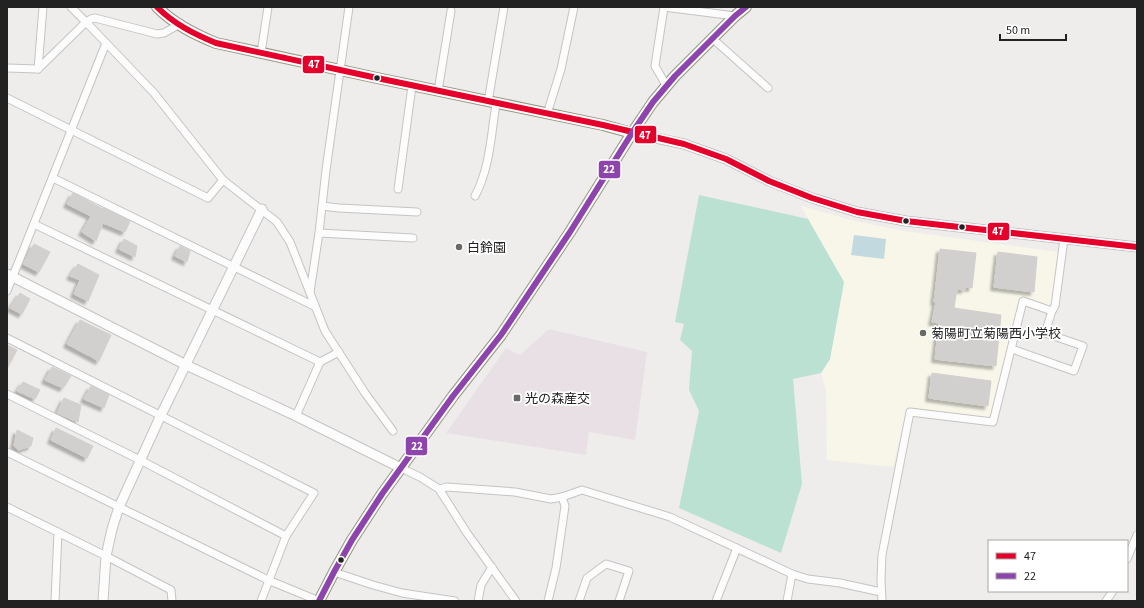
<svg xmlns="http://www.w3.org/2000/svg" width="1144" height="608" viewBox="0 0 1144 608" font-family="'Source Sans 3','Noto Sans JP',sans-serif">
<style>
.industrial{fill:#e8e0e5}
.education{fill:#f7f6e9}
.pitch{fill:#bae1d1}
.water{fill:#c2d9df}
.building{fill:#d2d0ce;stroke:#d2cfcd;filter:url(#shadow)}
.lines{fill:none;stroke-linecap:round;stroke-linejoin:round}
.minor-casing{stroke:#c5c4c3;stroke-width:9}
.tertiary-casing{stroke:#c5c4c3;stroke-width:11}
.secondary-casing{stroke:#969884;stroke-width:12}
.minor{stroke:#fdfcfc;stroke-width:7}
.tertiary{stroke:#fdfcfc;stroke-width:9}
.secondary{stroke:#f3f3ed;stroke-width:10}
.bus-1-casing{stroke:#fff;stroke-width:9}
.bus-2-casing{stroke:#fff;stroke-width:9}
.bus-1{stroke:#e4002b;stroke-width:6}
.bus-2{stroke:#8e44ad;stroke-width:6}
.bus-dot{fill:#222;stroke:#fff;stroke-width:1.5}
.poi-dot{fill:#6a6968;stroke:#fff;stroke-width:1.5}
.labels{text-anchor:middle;stroke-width:3.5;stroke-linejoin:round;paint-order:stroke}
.poi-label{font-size:13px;fill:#222;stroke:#fff;text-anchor:start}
.line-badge{stroke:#fff;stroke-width:1.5}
.badge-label{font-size:11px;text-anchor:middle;font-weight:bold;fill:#fff}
</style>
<defs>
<filter id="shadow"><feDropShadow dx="-3.5" dy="3.5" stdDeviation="1" flood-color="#0004"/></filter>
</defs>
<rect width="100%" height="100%" fill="#efedeb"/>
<path class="industrial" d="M549 329 647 352 635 440 589 432 586 455 446 433 506 348 520 355Z"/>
<path class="education" d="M801 206 855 221 904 231 1059 252 1052 307 1020 298 992 414 987 419 907 408 893 467 827 460 826 390 821 373 830 359 844 282Z"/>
<path class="pitch" d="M699 195 808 219 844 282 830 359 821 373 793 379 802 484 781 553 679 508 699 411 689 390 692 351 680 340 684 324 675 322Z"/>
<path class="water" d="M854 235 886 239 884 259 851 255Z"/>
<g class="building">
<path d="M73 193 103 209V208L130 221 125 232 103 223 96 241 82 232 91 216 67 204Z"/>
<path d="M124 239 137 246 135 257 119 249Z"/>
<path d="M34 244 50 252 39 272 23 264Z"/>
<path d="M180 246 190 251 187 262 175 256Z"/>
<path d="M940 249 976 253 972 288 965 287V290L957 289 954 308 1001 315 996 366 935 359 939 323 932 322 936 302H934L936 286Z"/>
<path d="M998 252 1037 257 1034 292 994 287Z"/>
<path d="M78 264 99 275 88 301 74 294 80 280 70 276Z"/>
<path d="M20 293 30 299 22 314 10 308Z"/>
<path d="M80 320 111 335 99 361 67 344Z"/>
<path d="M7 345 17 350 7 369Z"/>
<path d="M52 367 71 376 63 388 45 380Z"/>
<path d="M932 373 991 381 988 406 929 398Z"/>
<path d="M23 382 40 390 35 399 17 391Z"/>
<path d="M91 386 109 395 104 408 84 399Z"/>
<path d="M64 398 81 405 78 422 57 413Z"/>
<path d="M56 428 93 446 87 458 51 440Z"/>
<path d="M17 430 33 438 31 446 19 450 14 446Z"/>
</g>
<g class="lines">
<g class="minor-casing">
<g id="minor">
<path d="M71 7 86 22 91 19 95 18 157 34 164 33 178 25"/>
<path d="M664 7 655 66 666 85"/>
<path d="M664 7 735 16"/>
<path d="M713 39 768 88"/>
<path d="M261 53 268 7"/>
<path d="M7 68 38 69 86 22 154 93 223 180 277 222 290 242 325 331 365 393 393 431"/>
<path d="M38 69 43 7"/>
<path d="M438 91 451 11"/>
<path d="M7 98 208 198 223 180"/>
<path d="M488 102 504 7"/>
<path d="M547 114 561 69 574 7"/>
<path d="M53 178 314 306"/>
<path d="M398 189 412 86"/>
<path d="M475 196C490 168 491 135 496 104"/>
<path d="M322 206 339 208 417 212"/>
<path d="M34 224 320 362"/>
<path d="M319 233 413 238"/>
<path d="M7 291 106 43"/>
<path d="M310 292 319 233 326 170 349 7"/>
<path d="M7 338 314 493 286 536 261 601"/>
<path d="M1012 349 1074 371 1083 346 1045 333 1052 311"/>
<path d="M7 394 140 460 286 536"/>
<path d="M296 416 320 362 339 352"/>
<path d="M7 452 268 580 319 601"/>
<path d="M401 468 420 477 439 489 467 533 516 601"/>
<path d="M439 489 447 487 515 492 551 499 562 497 582 490 670 517 792 574 808 579 840 583 881 592"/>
<path d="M7 507 106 556 171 590 172 601"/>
<path d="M1127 559 1137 535"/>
<path d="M334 572 373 585 402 593 455 601"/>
<path d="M55 601 58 532"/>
<path d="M478 601 481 585 492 567"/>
<path d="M548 601 556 568 565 506 562 497"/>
<path d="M579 601 587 578 606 564 629 571 619 601"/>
<path d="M716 601 737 548"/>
<path d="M787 601 792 574"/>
<path d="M882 601 881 579 882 555 910 412 993 422 1023 301 1052 311 1055 306 1064 239"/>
<path d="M1106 601 1113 591"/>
</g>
</g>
<g class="tertiary-casing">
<g id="tertiary">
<path d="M632 133 684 144 726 159 769 181 812 198 857 212 906 221 1137 247"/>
<path d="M7 274 186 365 296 416 401 468"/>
<path d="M103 601 106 556 112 529 119 507 161 415 262 209"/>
</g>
</g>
<g class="secondary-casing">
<g id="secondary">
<path d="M157 7C174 24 194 34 216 43L377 78 603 125 632 133"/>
<path d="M319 601 334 572 352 540 382 494 453 396 501 335 570 232 632 133 653 102 675 76 735 16 746 7"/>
</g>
</g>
<use href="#minor" class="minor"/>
<use href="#tertiary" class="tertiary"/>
<use href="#secondary" class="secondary"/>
<g class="bus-1-casing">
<path id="bus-1" d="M157 7C174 24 194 34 216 43L377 78 603 125 684 144 726 159 769 181 812 198 857 212 906 221 1137 247"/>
</g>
<g class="bus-2-casing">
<path id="bus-2" d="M319 601 334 572 352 540 382 494 453 396 501 335 570 232 632 133 653 102 675 76 735 16 746 7"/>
</g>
<use href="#bus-1" class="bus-1"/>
<use href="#bus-2" class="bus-2"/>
</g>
<g class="bus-dot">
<circle cx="377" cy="78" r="3.5"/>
<circle cx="906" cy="221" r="3.5"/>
<circle cx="962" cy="227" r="3.5"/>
<circle cx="341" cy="560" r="3.5"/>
</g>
<g class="poi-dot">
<circle cx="459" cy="247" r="4"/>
<circle cx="923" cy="333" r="4"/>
<rect x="513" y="394" width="8" height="8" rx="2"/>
</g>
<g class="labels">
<g class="poi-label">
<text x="467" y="252">白鈴園</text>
<text x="931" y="338">菊陽町立菊陽西小学校</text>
<text x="525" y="403">光の森産交</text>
</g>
</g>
<g class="line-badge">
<rect x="302" y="55" width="23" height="19" rx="4" fill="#e4002b"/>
<rect x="634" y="125" width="23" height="19" rx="4" fill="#e4002b"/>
<rect x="598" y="160" width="23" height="19" rx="4" fill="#8e44ad"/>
<rect x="987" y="222" width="23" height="19" rx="4" fill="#e4002b"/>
<rect x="405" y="436" width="23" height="20" rx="4" fill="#8e44ad"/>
</g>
<g class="badge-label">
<text x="314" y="68">47</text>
<text x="645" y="139">47</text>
<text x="609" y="173">22</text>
<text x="998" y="235">47</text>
<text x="417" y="450">22</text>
</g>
<rect width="1144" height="608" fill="none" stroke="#222222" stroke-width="16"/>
<rect x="988" y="540" width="140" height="52" fill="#ffffff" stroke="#a7a7a7"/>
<rect x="996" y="553" width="20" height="6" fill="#e4002b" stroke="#a7a7a7"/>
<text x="1024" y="560" font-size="12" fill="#222222">47</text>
<rect x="996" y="573" width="20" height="6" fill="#8e44ad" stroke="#a7a7a7"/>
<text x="1024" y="580" font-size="12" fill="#222222">22</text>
<path d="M1000 34v6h66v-6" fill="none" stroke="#222222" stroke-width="2"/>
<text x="1006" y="34" font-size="12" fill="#222222" stroke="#ffffff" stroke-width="3" paint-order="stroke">50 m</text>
</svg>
